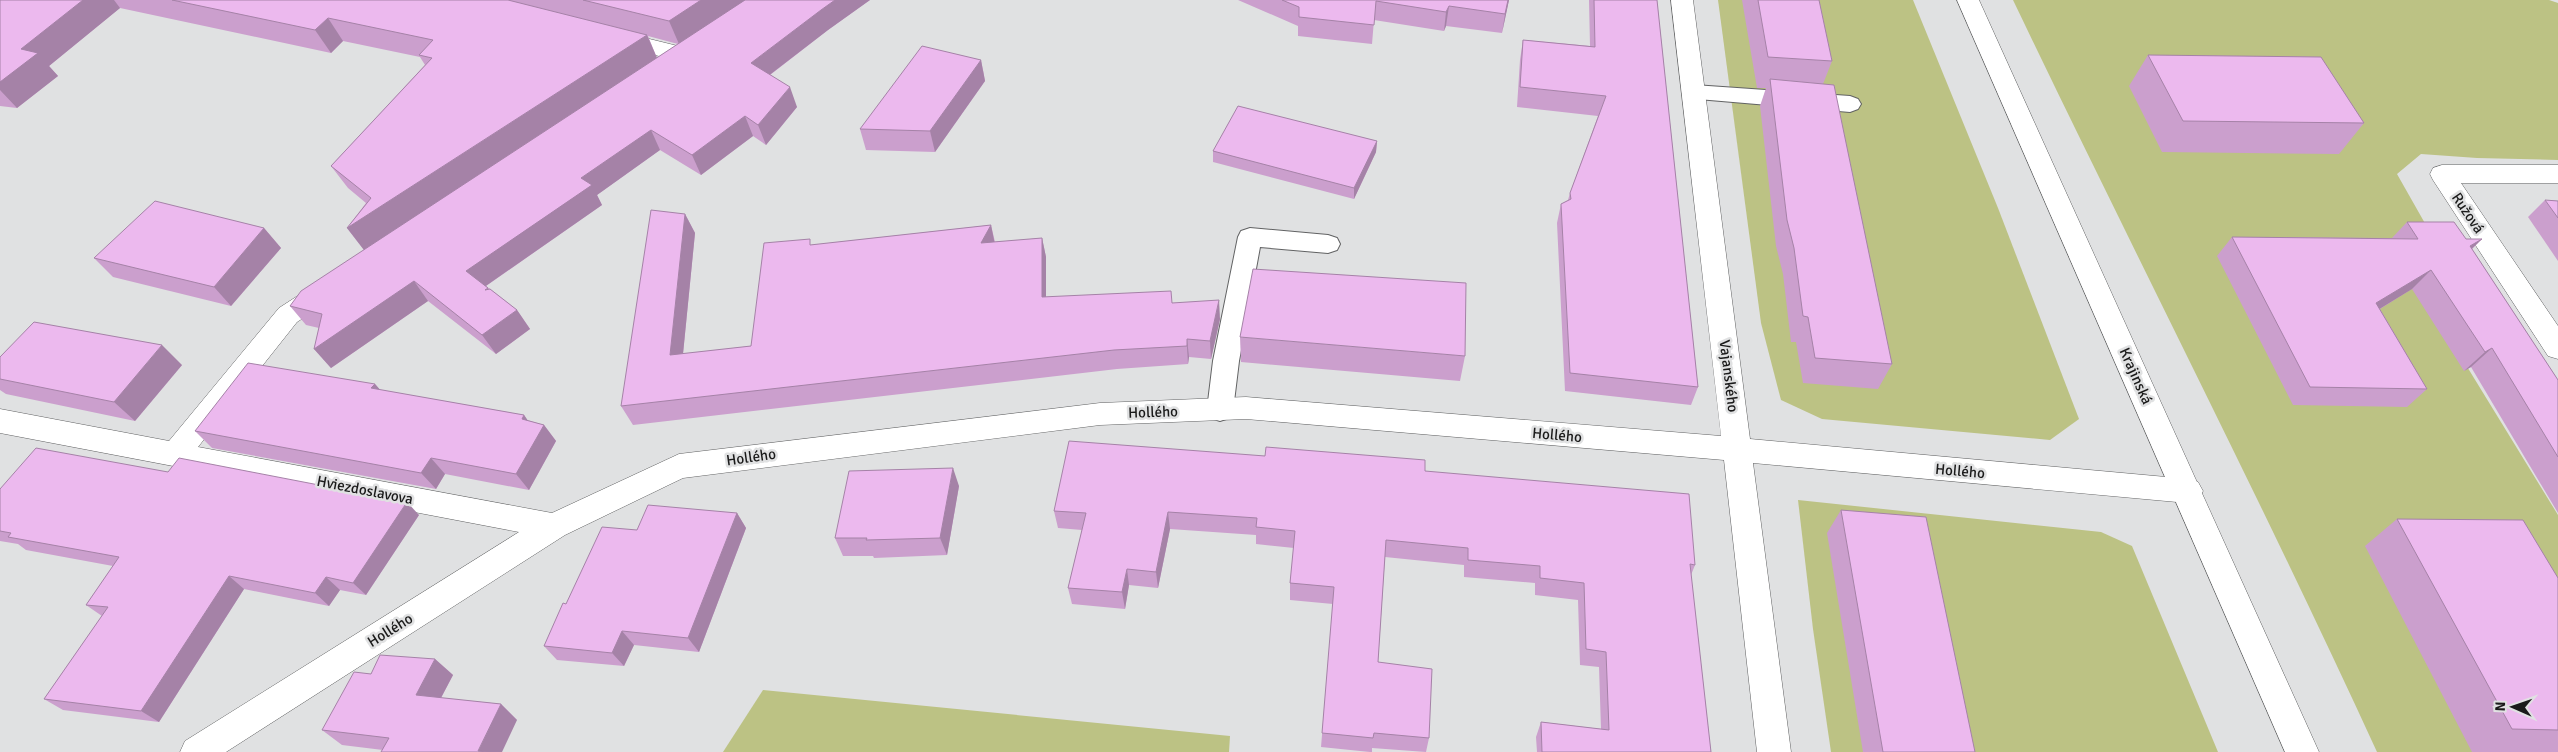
<svg xmlns="http://www.w3.org/2000/svg" width="2558" height="752" viewBox="0 0 2558 752" font-family="Signika,sans-serif">
<style>
.green{fill:#bcc284}
.lines{fill:none;stroke-linecap:round;stroke-linejoin:round}
.lane-casing{stroke:#616263;stroke-width:2}
.street-casing{stroke:#616263;stroke-width:1}
.secondary-casing{stroke:#616263;stroke-width:1}
.lane{fill:#fff;fill-rule:evenodd}
.street{fill:#fff;fill-rule:evenodd}
.secondary{fill:#fff;fill-rule:evenodd}
.wall{fill:#cb9fcd;fill-rule:evenodd}
.shaded-wall{fill:#a582a7}
.building{fill:#ecb9ee;stroke:#a582a7}
.labels{text-anchor:middle;stroke-width:5;stroke-linejoin:round;paint-order:stroke}
.street-label{font-size:15px;fill:#1a1a1a;stroke:#e0e1e2}
</style>
<rect width="100%" height="100%" fill="#e0e1e2"/>
<g class="green">
<path d="M1718 0H1913L1998 208 2079 419 2050 440 1822 419 1781 400 1761 323Z"/>
<path d="M2013 0H2549L2558 3V160L2477 158 2421 154 2397 174 2435 241H2390L2558 515V752H2377C2261 499 2133 251 2013 0Z"/>
<path d="M1798 500 2101 532 2132 546 2218 752H1831L1813 629Z"/>
<path d="M763 690 1230 736 1229 752H723Z"/>
</g>
<g class="lines">
<g class="lane-casing">
<g id="lane">
<path d="M1694 85 1850 96 1858 99 1861 104 1858 109 1850 112 1686 98 1683 93 1686 88Z"/>
<path d="M1250 228 1328 235 1337 238 1340 244 1337 250 1328 253 1260 247 1239 361 1233 410 1229 418 1220 421 1211 418 1207 410 1213 361 1238 237 1241 231Z"/>
</g>
</g>
<g class="street-casing">
<g id="street">
<path d="M1671 0H1693L1750 439 2188 479 2198 482 2203 491 2198 500 2188 503 1753 463 1791 752H1757L1724 460 1246 419 1100 425 683 478 565 535 226 752H180L185 741 519 532 0 433V409L169 441 279 308 316 284 325 281 334 284 338 291 334 298 297 322 198 447 552 513 679 454 1100 403 1246 397 1721 436Z"/>
<path d="M617 31 690 49 693 54 690 59 682 62 609 43 606 38 609 33Z"/>
<path d="M2442 165H2558V183H2461L2558 326V359L2548 356 2433 180 2430 174 2433 168Z"/>
</g>
</g>
<g class="secondary-casing">
<path id="secondary" d="M1957 0H1979L2319 752H2285Z"/>
</g>
<use href="#lane" class="lane"/>
<use href="#street" class="street"/>
<use href="#secondary" class="secondary"/>
</g>
<g class="wall">
<path d="M0 0H870L828 30 770 75 797 107 766 145 753 136 701 175 660 150 597 195 602 205 486 286 517 310 530 329 496 354 428 301 331 368 314 349 319 328 306 325 290 306 364 250 347 228 366 203 348 188 331 166 425 65 420 57 343 41 331 53 120 8 49 66 58 76 17 108 0 106ZM648 36 678 44 657 58Z"/>
<path d="M1238 0H1509L1502 33 1446 26 1444 31 1374 20 1372 44 1298 36V26Z"/>
<path d="M1589 0H1657L1698 387 1691 405 1565 391 1557 223 1561 204 1568 200 1570 193 1598 116 1517 107 1520 60 1523 40 1590 46Z"/>
<path d="M1742 0H1819L1832 61 1823 84 1892 364 1878 389 1803 383 1796 342H1791L1783 274 1776 246 1760 106 1766 88H1757Z"/>
<path d="M2148 55 2364 123 2339 154 2162 152 2129 86Z"/>
<path d="M981 60 985 81 935 152 866 150 860 129Z"/>
<path d="M1377 141 1376 152 1354 199 1213 162V151Z"/>
<path d="M2545 200 2558 201V261L2528 217Z"/>
<path d="M685 214 695 233 683 354 751 346 812 245 991 225 995 242 1042 238 1046 257V297L1172 303 1220 319 1211 359 1189 357 1188 364 1117 369 633 425 621 406Z"/>
<path d="M2407 222 2466 239H2482L2472 249 2558 380V513L2471 367 2464 371 2412 289 2380 309 2427 389 2407 407 2293 405 2217 256 2232 237 2392 238Z"/>
<path d="M264 228 281 248 231 306 113 277 94 258Z"/>
<path d="M1240 337 1465 356 1460 381 1241 362Z"/>
<path d="M0 357 182 365 135 421 6 394 0 390Z"/>
<path d="M375 384 380 390 524 415 527 420 544 425 556 441 529 490 445 474 436 489 212 448 195 431Z"/>
<path d="M1425 471 1695 565 1691 575 1711 752H1537L1536 737 1541 722 1601 729 1599 667 1580 665 1578 600 1535 595V583L1464 577V565L1385 557 1378 662 1429 738 1426 752 1372 748V752H1370L1321 747 1333 604 1290 600V583L1294 548 1256 544V535L1170 529 1158 588 1129 585 1125 609 1072 604 1068 588 1082 530 1058 528 1054 511Z"/>
<path d="M168 472 419 515 366 595 340 590 329 606 244 589 159 722 63 710 44 699 102 616 86 605 113 566 26 550 18 544 0 541V489Z"/>
<path d="M959 486 947 555 874 558 873 556H843L835 538Z"/>
<path d="M1841 510 1975 752H1863L1827 533Z"/>
<path d="M737 513 746 528 699 652 634 645 624 666 557 660 544 646 566 604 637 530Z"/>
<path d="M2397 519 2558 578V752H2472L2365 546Z"/>
<path d="M435 659 453 675 441 698 501 704 517 720 383 750 342 745 322 730 371 674Z"/>
</g>
<g class="shaded-wall">
<path d="M83 0H114L120 8 49 66 58 76 17 108 0 90V82L21 49Z"/>
<path d="M701 0H746L679 44 669 21Z"/>
<path d="M835 0H870L828 30 759 83 751 63 821 10Z"/>
<path d="M1508 0H1509L1502 33 1505 14Z"/>
<path d="M1449 6 1446 26 1444 31 1446 12Z"/>
<path d="M328 18 343 41 331 53 315 30Z"/>
<path d="M647 35 657 58 364 250 347 228Z"/>
<path d="M981 60 985 81 935 152 930 131Z"/>
<path d="M790 87 797 107 766 145 758 125Z"/>
<path d="M745 116 753 136 701 175 692 155Z"/>
<path d="M651 130 660 150 597 195 602 205 480 290 466 271 581 178Z"/>
<path d="M1377 141 1376 152 1354 199V188Z"/>
<path d="M685 214 695 233 681 374 670 355Z"/>
<path d="M991 225 995 245 981 243Z"/>
<path d="M264 228 281 248 231 306 214 287Z"/>
<path d="M1042 238 1046 257V316L1042 297Z"/>
<path d="M2482 239 2462 258 2470 246Z"/>
<path d="M2431 270 2412 289 2358 322 2376 303Z"/>
<path d="M414 281 428 301 331 368 314 349Z"/>
<path d="M1219 300 1220 319 1211 359 1210 341Z"/>
<path d="M517 310 530 329 496 354 482 335Z"/>
<path d="M1187 339 1189 357 1188 364 1187 346Z"/>
<path d="M162 345 182 365 135 421 114 402Z"/>
<path d="M2492 348 2471 367 2464 371 2485 352Z"/>
<path d="M375 384 389 400 371 388Z"/>
<path d="M524 415 536 432 522 419Z"/>
<path d="M544 425 556 441 529 490 516 474Z"/>
<path d="M431 458 445 474 436 489 421 473Z"/>
<path d="M953 468 959 486 947 555 940 538Z"/>
<path d="M407 502 419 515 366 595 353 583Z"/>
<path d="M1168 512 1170 529 1158 588 1156 572Z"/>
<path d="M737 513 746 528 699 652 688 638Z"/>
<path d="M1127 569 1129 585 1125 609 1122 592Z"/>
<path d="M229 576 244 589 159 722 141 711Z"/>
<path d="M326 577 340 590 329 606 315 593Z"/>
<path d="M622 631 634 645 624 666 612 653Z"/>
<path d="M435 659 453 675 434 711 416 695Z"/>
<path d="M501 704 517 720 502 752H479L478 751Z"/>
</g>
<g class="building">
<path d="M0 0H83L21 49 38 53 0 82Z"/>
<path d="M172 0H508L647 35 347 228 371 198 331 166 432 58 419 55 433 40 328 18 315 30Z"/>
<path d="M583 0H701L669 21Z"/>
<path d="M745 0H835L821 10 751 63 790 87 758 125 745 116 692 155 651 130 581 178 592 185 466 271 488 288 485 290 490 289 517 310 482 335 414 281 314 349 322 314 290 306 301 291Z"/>
<path d="M1282 0H1508L1505 14 1449 6 1446 12 1376 1 1374 25 1299 17V7Z"/>
<path d="M1594 0H1657L1698 387 1570 373 1561 204 1571 199 1570 193 1606 96 1520 87 1523 40 1595 47Z"/>
<path d="M1758 0H1819L1832 61 1768 57Z"/>
<path d="M922 46 981 60 930 131 860 129Z"/>
<path d="M2148 55 2321 57 2364 123 2183 121Z"/>
<path d="M1770 79 1834 85 1892 364 1815 358 1808 317 1803 316 1794 248 1787 220Z"/>
<path d="M1238 106 1377 141 1354 188 1213 151Z"/>
<path d="M2545 200 2558 201V218Z"/>
<path d="M155 201 264 228 214 287 94 258Z"/>
<path d="M651 210 685 214 670 355 751 346 764 243 810 239V245L991 225 981 243 1042 238V297L1171 291 1172 303 1219 300 1210 341 1187 339V346L1114 350 621 406Z"/>
<path d="M2407 222H2454L2466 239H2482L2470 246 2558 380V457L2492 348 2485 352 2431 270 2376 303 2427 389 2310 387 2232 237 2418 239Z"/>
<path d="M1253 269 1466 283 1465 356 1240 337Z"/>
<path d="M34 322 162 345 114 402 0 379V357Z"/>
<path d="M248 363 375 384 371 388 524 415 522 419 544 425 516 474 431 458 421 473 195 431Z"/>
<path d="M1069 441 1265 456 1266 447 1425 460V471L1689 494 1695 565 1690 564 1711 752H1542L1541 722 1609 730 1606 652 1586 649 1584 583 1540 578V566L1468 560V548L1386 540 1378 662 1432 669 1429 738 1374 733 1373 738 1322 733 1334 587 1290 583 1295 531 1256 527 1257 518 1168 512 1156 572 1127 569 1122 592 1068 588 1086 513 1054 511Z"/>
<path d="M36 448 168 472 179 458 407 502 353 583 326 577 315 593 229 576 141 711 44 699 108 607 86 605 119 557 8 537 11 533 0 531V489Z"/>
<path d="M953 468 940 538 866 540 867 538H835L849 471Z"/>
<path d="M648 505 737 513 688 638 622 631 612 653 544 646 563 603 566 604 602 527 637 530Z"/>
<path d="M1841 510 1926 517 1975 752H1883Z"/>
<path d="M2397 519 2523 520 2558 578V730L2512 729Z"/>
<path d="M380 655 435 659 416 695 501 704 478 751 487 752H381L389 738 322 730 354 672 371 674Z"/>
</g>
<g class="labels">
<g class="street-label">
<text transform="translate(2468 213) rotate(56)" y="5">Ružová</text>
<text transform="translate(1729 376) rotate(83)" y="5">Vajanského</text>
<text transform="translate(2136 376) rotate(66)" y="5">Krajinská</text>
<text transform="translate(1153 412) rotate(-2)" y="5">Hollého</text>
<text transform="translate(1557 435) rotate(5)" y="5">Hollého</text>
<text transform="translate(751 457) rotate(-8)" y="5">Hollého</text>
<text transform="translate(1960 471) rotate(5)" y="5">Hollého</text>
<text transform="translate(365 490) rotate(11)" y="5">Hviezdoslavova</text>
<text transform="translate(390 630) rotate(-32)" y="5">Hollého</text>
</g>
</g>
<g transform="translate(2513 707) rotate(272)" stroke="#e0e1e2" stroke-width="4" paint-order="stroke">
<path d="M0-4L9 19L0 12L-9 19Z" fill="#1a1a1a"/>
<text y="-8" font-size="14" font-weight="bold" text-anchor="middle" fill="#1a1a1a">N</text>
</g>
</svg>
